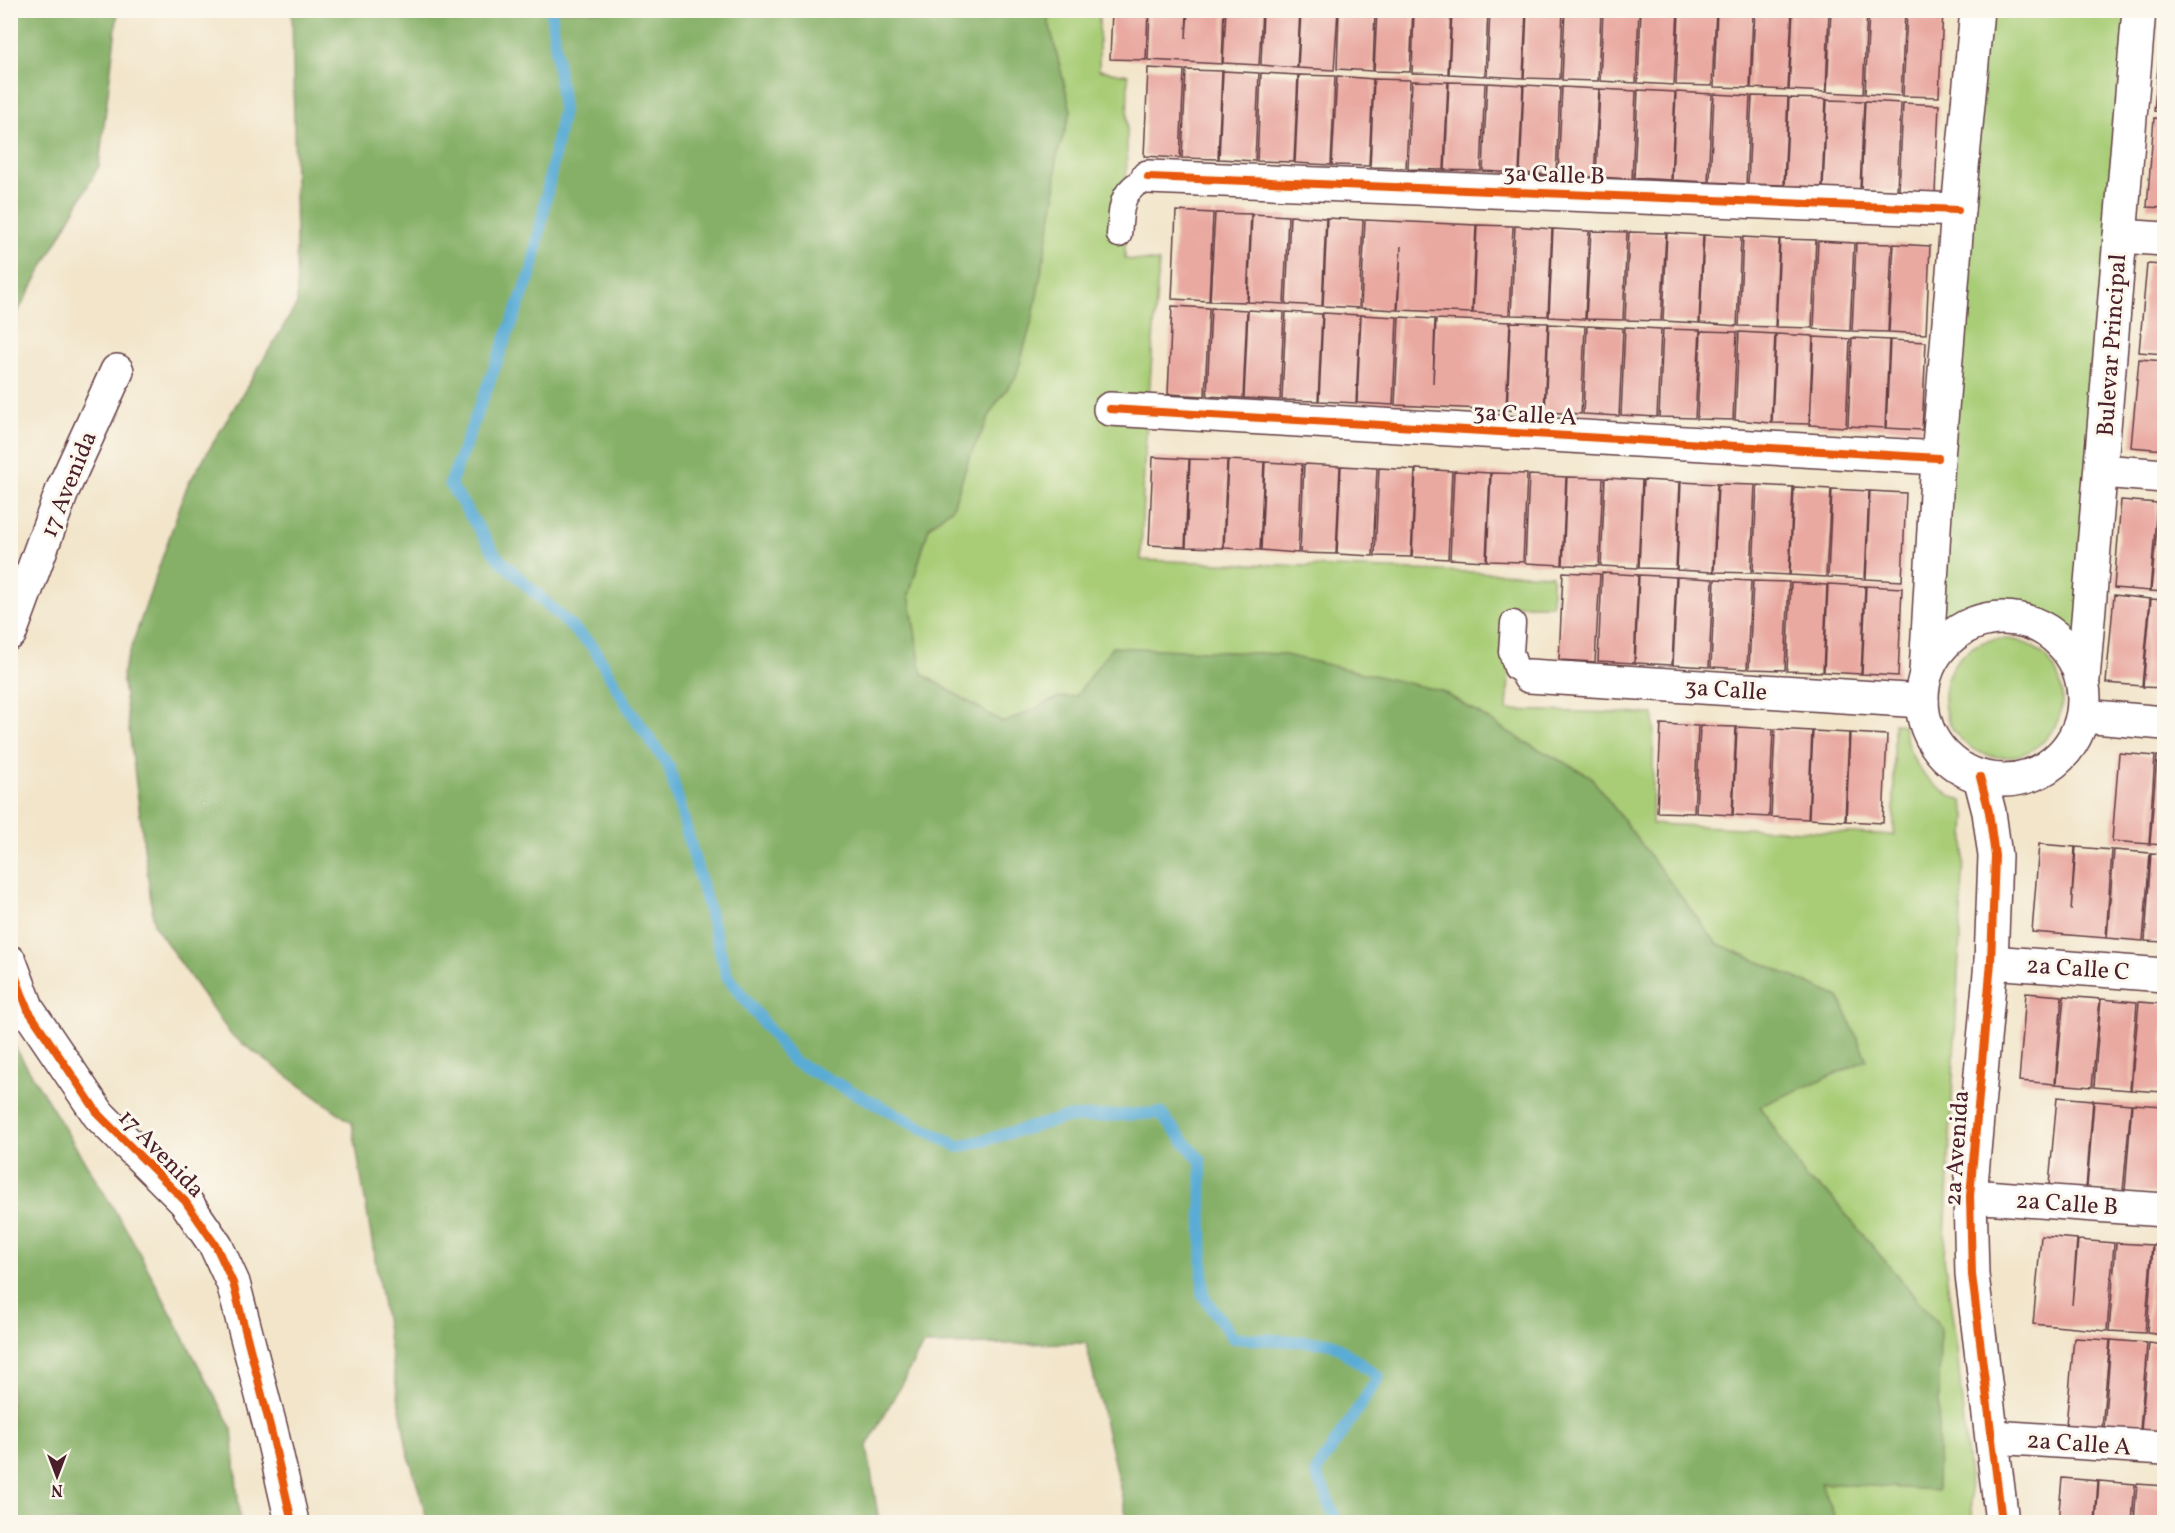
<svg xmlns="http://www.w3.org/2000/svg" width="2175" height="1533" viewBox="0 0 2175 1533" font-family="Vollkorn,serif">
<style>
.green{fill:#a9cd77;stroke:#7a7651;stroke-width:1.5}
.forest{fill:#86b068;stroke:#68684a;stroke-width:1.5}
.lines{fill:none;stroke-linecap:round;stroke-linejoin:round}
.stream{stroke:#5aacd5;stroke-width:12}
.building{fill:#e9a9a1}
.lane-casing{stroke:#633d43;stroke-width:27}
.street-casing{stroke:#633d43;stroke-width:36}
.lane{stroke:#fff;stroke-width:24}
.street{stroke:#fff;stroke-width:33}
.cycleway-casing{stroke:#fbf7ec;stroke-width:11}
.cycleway{stroke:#e8590c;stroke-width:8}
.labels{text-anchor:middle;stroke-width:6;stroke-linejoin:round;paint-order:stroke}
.street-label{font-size:24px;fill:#4a1f2b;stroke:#fbf7ec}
</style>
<rect width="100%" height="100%" fill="#fbf7ec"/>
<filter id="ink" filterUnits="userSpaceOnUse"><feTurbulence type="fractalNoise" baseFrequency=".0167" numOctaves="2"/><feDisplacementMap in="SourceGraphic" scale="12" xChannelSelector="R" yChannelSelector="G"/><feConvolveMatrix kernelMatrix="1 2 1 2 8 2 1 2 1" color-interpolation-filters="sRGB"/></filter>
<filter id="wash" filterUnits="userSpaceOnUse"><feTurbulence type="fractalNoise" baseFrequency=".008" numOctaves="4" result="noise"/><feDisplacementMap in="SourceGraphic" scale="24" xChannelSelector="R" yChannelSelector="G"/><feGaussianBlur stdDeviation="1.35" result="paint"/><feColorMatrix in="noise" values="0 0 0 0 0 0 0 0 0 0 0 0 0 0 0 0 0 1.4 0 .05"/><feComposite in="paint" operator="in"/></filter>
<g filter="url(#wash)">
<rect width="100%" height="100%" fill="#f2e5ca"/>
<g class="green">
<path d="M1046 11 1099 15V70L1128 75 1125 259 1159 262 1144 462 1141 560 1552 575V605H1513L1507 710 1654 714 1652 824 1894 835V723L1903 725C1910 764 1926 785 1962 801L1966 815 1944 1258 1957 1349 1973 1522H1837L1821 1483 1937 1489 1940 1327 1828 1193 1806 1179 1760 1106 1866 1060 1839 997 1716 943 1590 776 1525 742 1112 648 1076 696 1058 698 1004 723 922 674 909 595 929 527 953 507 969 458 995 405 1016 377 1055 198 1056 159 1071 111Z"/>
<path d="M1977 11H2139L2076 663C2041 605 1974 604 1934 656Z"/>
<circle cx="2003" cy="698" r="59"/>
</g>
<g class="forest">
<path d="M11 10 118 11 99 166 11 324Z"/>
<path d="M292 11H1046L1071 111 1056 159 1055 198 1033 317 1016 377 995 405 969 458 953 507 929 527 909 595 922 674 1004 723 1058 698 1076 696 1112 647 1281 654 1442 691 1525 742 1590 776 1716 943 1839 997 1867 1060 1760 1106 1806 1179 1828 1193 1940 1327 1937 1490 1821 1483 1837 1522H1128L1086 1343 923 1345 867 1446 879 1522H428L407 1449 352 1123 231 1035 154 925 122 674 187 486 297 304Z"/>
<path d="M10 1039 131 1237 232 1429 240 1522H11Z"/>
</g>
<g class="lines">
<path class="stream" d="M551 10 563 110 532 270 450 484 497 557 593 647 633 715 669 767 727 976 793 1061 959 1147 1064 1118 1160 1113 1201 1161 1203 1295 1233 1338 1332 1343 1379 1377 1316 1472 1337 1522"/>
</g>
<g id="blocks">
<g class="building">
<path d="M1112 10H1148L1146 60 1110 59Z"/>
<path d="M1150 10H1187L1186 38 1188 10H1224L1222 64 1148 60Z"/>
<path d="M1226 10H1262L1259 65 1223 63Z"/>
<path d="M1263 10H1300L1297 68 1261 65Z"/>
<path d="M1301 10H1338L1334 70 1298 68Z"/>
<path d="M1339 10H1375L1373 71 1337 69Z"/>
<path d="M1377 10H1413L1410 72 1374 71Z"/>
<path d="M1414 10H1451L1448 74 1412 73Z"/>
<path d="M1452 10H1488L1485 76 1449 74Z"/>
<path d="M1490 10H1526L1523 78 1487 76Z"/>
<path d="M1527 10H1563L1560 79 1524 78Z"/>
<path d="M1565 10H1601L1598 81 1562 80Z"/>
<path d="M1603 10H1639L1636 83 1600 81Z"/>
<path d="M1641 10H1678L1674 85 1638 83Z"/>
<path d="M1679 10H1716L1712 86 1676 85Z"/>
<path d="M1717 10H1753L1750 88 1714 87Z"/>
<path d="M1755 10H1792L1788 90 1751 88Z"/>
<path d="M1793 10H1829L1826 92 1789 90Z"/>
<path d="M1831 10H1867L1863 94 1827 92Z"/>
<path d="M1869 10H1905L1901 96 1865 94Z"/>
<path d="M1907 10H1943L1939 97 1903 96Z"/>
<path d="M2162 24H2164V112L2154 111Z"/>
<path d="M1148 68 1184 70 1180 158 1144 156Z"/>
<path d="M1186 70 1222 71 1218 159 1182 158Z"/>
<path d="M1223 71 1259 73 1255 161 1219 159Z"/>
<path d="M1261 73 1298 75 1294 162 1257 161Z"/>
<path d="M1299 75 1335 76 1331 165 1295 163Z"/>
<path d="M1337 76 1373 79 1369 166 1332 165Z"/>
<path d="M1374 79 1410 80 1406 168 1370 167Z"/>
<path d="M1412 81 1448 82 1444 170 1408 169Z"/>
<path d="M1449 82 1485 83 1481 171 1445 170Z"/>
<path d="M1487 83 1523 85 1519 173 1483 171Z"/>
<path d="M1524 85 1560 87 1556 175 1520 173Z"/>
<path d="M1562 87 1599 89 1594 177 1558 176Z"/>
<path d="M1600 89 1636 91 1632 179 1596 177Z"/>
<path d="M1638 90 1675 92 1671 180 1634 178Z"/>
<path d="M1676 92 1712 94 1708 182 1672 180Z"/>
<path d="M1714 94 1750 96 1746 184 1710 182Z"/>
<path d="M1752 96 1788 97 1784 185 1748 184Z"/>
<path d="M1789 98 1826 99 1822 187 1785 186Z"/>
<path d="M1827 100 1864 101 1860 189 1823 188Z"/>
<path d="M1865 101 1901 103 1897 191 1861 189Z"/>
<path d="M1903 103 1939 105 1935 193 1899 191Z"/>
<path d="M2154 118 2164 119V208L2147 207Z"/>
<path d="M1176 211 1213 213 1209 301 1172 299Z"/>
<path d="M1215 213 1251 214 1247 302 1210 301Z"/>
<path d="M1252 214 1288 216 1284 304 1248 302Z"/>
<path d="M1290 216 1326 218 1322 306 1286 304Z"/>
<path d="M1327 218 1363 220 1359 308 1323 306Z"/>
<path d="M1365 220 1476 225 1472 313 1398 310 1401 246 1397 310 1361 308Z"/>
<path d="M1477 225 1513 226 1509 315 1473 313Z"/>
<path d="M1515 226 1552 229 1548 316 1511 315Z"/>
<path d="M1553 229 1589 231 1585 319 1549 317Z"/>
<path d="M1591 231 1627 232 1623 320 1586 319Z"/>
<path d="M1629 232 1666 233 1661 321 1625 320Z"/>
<path d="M1667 233 1703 235 1699 323 1663 321Z"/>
<path d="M1704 235 1741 237 1737 326 1700 323Z"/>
<path d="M1743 237 1779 239 1775 327 1739 326Z"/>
<path d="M1780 239 1816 240 1812 328 1776 327Z"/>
<path d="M1818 241 1854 243 1850 331 1814 329Z"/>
<path d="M1856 243 1892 244 1888 332 1852 331Z"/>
<path d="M1894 244 1930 246 1926 334 1889 332Z"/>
<path d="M2147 264 2164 265V354L2139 352Z"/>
<path d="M1172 306 1209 308 1205 396 1168 394Z"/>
<path d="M1211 308 1247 310 1243 398 1207 396Z"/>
<path d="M1248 310 1284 312 1280 400 1244 398Z"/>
<path d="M1286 312 1322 314 1318 401 1282 400Z"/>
<path d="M1323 313 1360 315 1356 403 1319 401Z"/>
<path d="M1361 315 1397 317 1393 405 1357 403Z"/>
<path d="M1399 317 1435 319 1433 383 1436 319 1510 322 1506 410 1395 405Z"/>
<path d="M1511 322 1548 323 1544 412 1507 410Z"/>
<path d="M1549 324 1585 326 1581 414 1545 412Z"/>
<path d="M1587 326 1623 328 1619 416 1583 414Z"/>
<path d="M1625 327 1661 329 1657 417 1621 415Z"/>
<path d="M1663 329 1700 330 1695 418 1659 417Z"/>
<path d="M1701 331 1737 332 1733 420 1697 419Z"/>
<path d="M1739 332 1775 334 1771 423 1735 420Z"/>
<path d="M1776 334 1813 336 1809 424 1772 423Z"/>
<path d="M1814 337 1850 339 1846 427 1810 425Z"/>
<path d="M1852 338 1889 340 1885 428 1848 426Z"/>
<path d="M1890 340 1926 342 1922 430 1886 428Z"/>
<path d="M2139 359 2164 361V450L2131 447Z"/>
<path d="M1153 457 1189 459 1185 547 1149 545Z"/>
<path d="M1190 459 1227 460 1223 548 1186 547Z"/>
<path d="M1228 460 1264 462 1260 550 1224 548Z"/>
<path d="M1265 462 1302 464 1298 553 1261 550Z"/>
<path d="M1304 464 1340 466 1336 554 1300 553Z"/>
<path d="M1341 466 1377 468 1373 556 1337 554Z"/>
<path d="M1379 468 1415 470 1411 557 1375 556Z"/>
<path d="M1416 469 1452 471 1448 559 1412 557Z"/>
<path d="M1454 471 1490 473 1486 561 1450 559Z"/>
<path d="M1491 473 1527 474 1523 562 1487 561Z"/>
<path d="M1529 475 1566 477 1562 565 1525 563Z"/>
<path d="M1567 477 1603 478 1599 566 1563 565Z"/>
<path d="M1605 478 1642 480 1638 568 1601 566Z"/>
<path d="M1643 480 1680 482 1676 569 1639 568Z"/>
<path d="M1681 482 1717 484 1713 572 1677 570Z"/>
<path d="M1718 484 1755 485 1751 573 1714 572Z"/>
<path d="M1757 485 1793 487 1789 575 1753 573Z"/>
<path d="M1794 487 1831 489 1826 577 1790 575Z"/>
<path d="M1832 489 1869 491 1865 579 1828 577Z"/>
<path d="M1870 491 1906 493 1902 581 1866 579Z"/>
<path d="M2121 500 2157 503 2150 591 2114 588Z"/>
<path d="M2159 504H2164V592L2151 591Z"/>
<path d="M1563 572 1600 574 1595 662 1559 660Z"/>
<path d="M1602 573 1638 575 1634 663 1598 661Z"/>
<path d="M1639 575 1676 577 1672 665 1635 663Z"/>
<path d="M1677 577 1713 579 1709 667 1673 665Z"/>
<path d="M1715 579 1751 581 1747 669 1711 667Z"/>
<path d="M1753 581 1789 582 1785 670 1749 669Z"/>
<path d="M1791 583 1827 585 1823 672 1787 671Z"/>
<path d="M1828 584 1865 586 1861 674 1824 672Z"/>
<path d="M1866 586 1902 588 1898 676 1862 674Z"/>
<path d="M2114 595 2150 599 2142 686 2106 683Z"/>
<path d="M2151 599 2164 600V688L2143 687Z"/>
<path d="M1661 724 1698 726 1694 813 1657 812Z"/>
<path d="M1700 726 1736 727 1732 815 1696 813Z"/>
<path d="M1737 727 1773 729 1769 817 1733 815Z"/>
<path d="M1775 729 1812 731 1808 819 1771 817Z"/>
<path d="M1813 731 1849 733 1845 821 1809 819Z"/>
<path d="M1850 733 1887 735 1883 823 1846 821Z"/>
<path d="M2119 753 2155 756 2149 844 2112 841Z"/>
<path d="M2157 756 2164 757V845L2150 844Z"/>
<path d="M2039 844 2075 847 2071 911 2076 847 2112 850 2106 938 2032 932Z"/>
<path d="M2114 850 2150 853 2143 941 2107 938Z"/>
<path d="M2151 853 2164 854V942L2145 941Z"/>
<path d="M2026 993 2062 996 2055 1084 2019 1081Z"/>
<path d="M2064 996 2100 999 2092 1087 2056 1084Z"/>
<path d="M2101 999 2137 1002 2130 1090 2094 1087Z"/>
<path d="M2139 1002 2164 1004V1092L2131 1090Z"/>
<path d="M2057 1097 2093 1100 2086 1188 2049 1185Z"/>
<path d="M2094 1101 2131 1104 2123 1191 2087 1188Z"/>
<path d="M2132 1104 2164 1106V1149L2161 1194 2125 1191Z"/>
<path d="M2041 1236 2077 1239 2072 1305 2078 1240 2114 1243 2107 1331 2033 1324Z"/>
<path d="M2116 1243 2152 1245 2145 1333 2109 1331Z"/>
<path d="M2153 1245 2164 1246V1335L2147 1333Z"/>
<path d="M2074 1338 2110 1340 2102 1428 2066 1425Z"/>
<path d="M2111 1340 2147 1343 2140 1431 2104 1428Z"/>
<path d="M2149 1343 2164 1345V1433L2141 1431Z"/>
<path d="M2062 1478 2098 1481 2095 1522H2058Z"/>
<path d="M2099 1481 2135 1484 2132 1522H2096Z"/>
<path d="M2137 1484 2164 1486V1522H2134Z"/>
</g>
</g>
</g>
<g filter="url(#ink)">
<use href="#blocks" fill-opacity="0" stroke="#633d43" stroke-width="1.5"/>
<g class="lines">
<g class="lane-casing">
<g id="lane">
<path d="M1119 235C1122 205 1119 192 1148 177"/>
<path d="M1513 623 1511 652 1516 668 1529 676"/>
</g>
</g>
<g class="street-casing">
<g id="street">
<path d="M1148 177 1958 210"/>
<path d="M2120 236 2164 239"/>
<path d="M1110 409 1938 458"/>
<path d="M2102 471 2164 476"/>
<circle cx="2003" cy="699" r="81"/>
<path d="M10 633 63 489 117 371"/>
<path d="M1926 672 1938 458 1958 210 1977 10"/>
<path d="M1529 676 1922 701"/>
<path d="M2083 679 2139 10"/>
<path d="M2083 716 2164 723"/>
<path d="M1980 777 1989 812 1995 856 1991 962 1970 1196 1972 1275 2002 1522"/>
<path d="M10 962 28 1010 99 1115 185 1201 216 1246 233 1283 271 1430 292 1522"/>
<path d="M1991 962 2164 975"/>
<path d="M1970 1196 2164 1210"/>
<path d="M1993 1437 2164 1448"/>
</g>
</g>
<use href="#lane" class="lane"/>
<use href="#street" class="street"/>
<g class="cycleway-casing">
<g id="cycleway">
<path d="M1148 177 1958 210"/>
<path d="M1110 409 1938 458"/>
<path d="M1980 777 1989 812 1995 856 1991 962 1970 1196 1972 1275 2002 1522"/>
<path d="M10 962 28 1010 99 1115 185 1201 216 1246 233 1283 271 1430 292 1522"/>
</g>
</g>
<use href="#cycleway" class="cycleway"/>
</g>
</g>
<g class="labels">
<g class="street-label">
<text transform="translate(1554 174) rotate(2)" y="8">3a Calle B</text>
<text transform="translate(2111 345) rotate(-86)" y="8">Bulevar Principal</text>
<text transform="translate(1525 414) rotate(3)" y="8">3a Calle A</text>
<text transform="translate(68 484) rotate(-68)" y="8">17 Avenida</text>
<text transform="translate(1726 689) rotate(4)" y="8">3a Calle</text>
<text transform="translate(2078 968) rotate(4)" y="8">2a Calle C</text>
<text transform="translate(1956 1148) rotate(-86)" y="8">2a Avenida</text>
<text transform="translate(162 1153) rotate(46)" y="8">17 Avenida</text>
<text transform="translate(2067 1203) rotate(4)" y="8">2a Calle B</text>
<text transform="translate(2079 1443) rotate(4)" y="8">2a Calle A</text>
</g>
</g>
<rect width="2175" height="1533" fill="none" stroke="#fbf7ec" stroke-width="36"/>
<g transform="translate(57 1476) rotate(180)" stroke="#fbf7ec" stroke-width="4.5" paint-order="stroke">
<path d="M0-4.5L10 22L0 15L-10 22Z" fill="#4a1f2b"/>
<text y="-9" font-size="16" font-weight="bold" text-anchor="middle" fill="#4a1f2b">N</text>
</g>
</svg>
